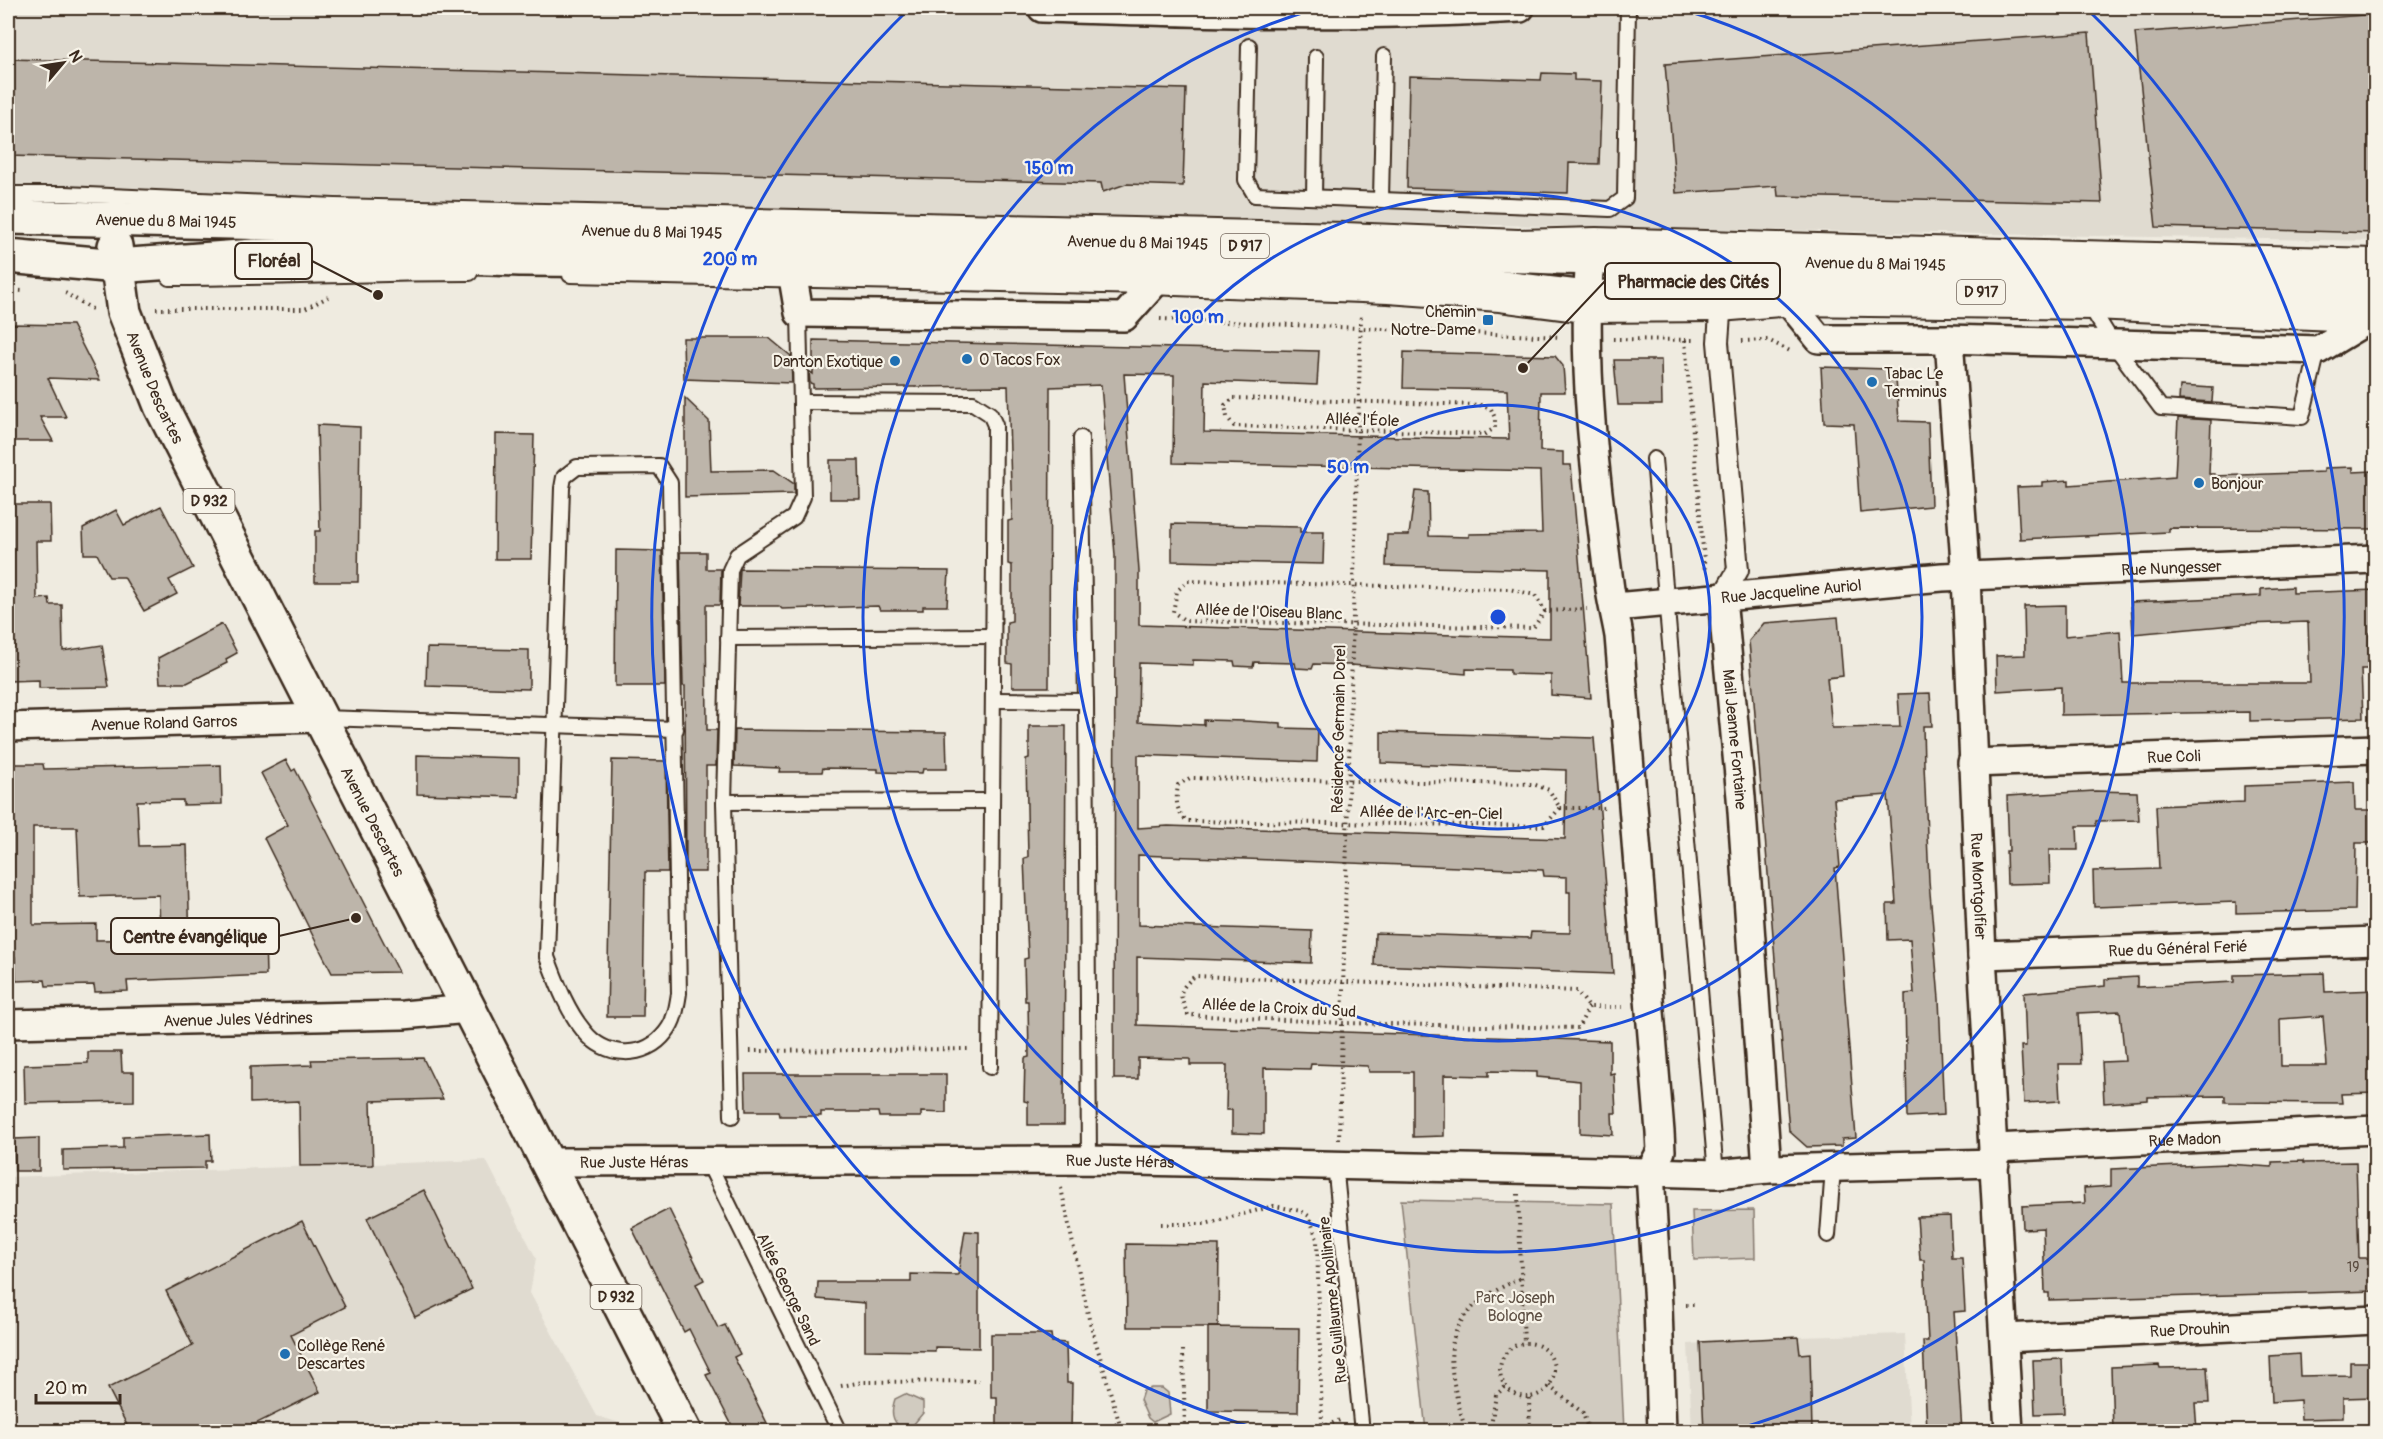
<svg xmlns="http://www.w3.org/2000/svg" width="2383" height="1439" viewBox="0 0 2383 1439" font-family="Pangolin,sans-serif">
<style>
.built{fill:#e0dbd0}
.green{fill:#d1cbc0;stroke:#867a6f;stroke-width:1.5}
.building{fill:#bdb5aa;stroke:#3b2a1e;stroke-width:1.5;fill-rule:evenodd}
.lines{fill:none;stroke-linecap:round;stroke-linejoin:round}
.service-casing{stroke:#3b2a1e;stroke-width:18}
.pedestrian-casing{stroke:#3b2a1e;stroke-width:24}
.minor-casing{stroke:#3b2a1e;stroke-width:32}
.primary-casing{stroke:#3b2a1e;stroke-width:38}
.path{stroke:#3b2a1e;stroke-width:4;stroke-dasharray:1.5 4.5;stroke-linecap:butt}
.service{stroke:#f7f3e8;stroke-width:14}
.pedestrian{stroke:#f7f3e8;stroke-width:20}
.minor{stroke:#f7f3e8;stroke-width:27}
.primary{stroke:#f7f3e8;stroke-width:33}
.ring{fill:none;stroke:#1d4ed8;stroke-width:3}
.poi-dot{fill:#1f6fb2;stroke:#f7f3e8;stroke-width:2}
.labels{text-anchor:middle;stroke-width:4.5;stroke-linejoin:round;paint-order:stroke}
.number-label{font-size:14px;fill:#5c4d41}
.shield{fill:#f7f3e8;stroke:#73665b;stroke-width:1.5}
.shield-label{font-size:15px;font-weight:bold;fill:#3b2a1e}
.street-label{font-size:16px;fill:#3b2a1e;stroke:#f7f3e8}
.poi-label{font-size:16px;fill:#3b2a1e;stroke:#f7f3e8;text-anchor:start}
.park-label{font-size:16px;fill:#605246;stroke:#f7f3e8}
.centre{fill:#1d4ed8;stroke:#f7f3e8;stroke-width:3}
.ring-label{font-size:18px;text-anchor:middle;font-weight:bold;fill:#1d4ed8;stroke:#f7f3e8;stroke-width:4.5;stroke-linejoin:round;paint-order:stroke}
.leader{fill:none;stroke:#3b2a1e;stroke-width:2}
.callout-dot{fill:#3b2a1e;stroke:#f7f3e8;stroke-width:2}
.callout{fill:#f7f3e8;stroke:#3b2a1e;stroke-width:2}
.callout-label{font-size:18px;text-anchor:middle;font-weight:bold;fill:#3b2a1e}
</style>
<rect width="100%" height="100%" fill="#efebe0"/>
<filter id="ink" filterUnits="userSpaceOnUse"><feTurbulence type="fractalNoise" baseFrequency=".0167" numOctaves="2"/><feDisplacementMap in="SourceGraphic" scale="12" xChannelSelector="R" yChannelSelector="G"/><feConvolveMatrix kernelMatrix="1 2 1 2 8 2 1 2 1" color-interpolation-filters="sRGB"/></filter>
<g filter="url(#ink)">
<g class="built">
<path d="M8 8H2375V241L1377 223 8 188Z"/>
<path d="M486 1160 536 1258 530 1293 597 1416 617 1422 621 1431H8V1177Z"/>
<path d="M1905 1334 1910 1431H1692L1688 1344 1798 1337Z"/>
</g>
<g class="green">
<path d="M1401 1200 1613 1204 1624 1431H1426Z"/>
<path d="M1754 1210 1755 1258 1694 1260 1692 1211Z"/>
<path d="M1151 1388H1162L1168 1393 1170 1414 1153 1422 1148 1418 1140 1400 1143 1391Z"/>
<path d="M905 1394 923 1402V1413L913 1425 901 1428C891 1420 891 1411 895 1399Z"/>
</g>
<g class="building">
<path d="M2376 14V233L2156 227 2135 33Z"/>
<path d="M2089 33 2102 203 1778 196 1777 186 1676 193 1665 64Z"/>
<path d="M8 59 1186 89 1183 186 1126 184 1103 192 1101 183 8 156Z"/>
<path d="M1542 73 1574 74V80L1602 81 1599 164 1569 163 1568 193 1407 188 1409 76 1541 80Z"/>
<path d="M8 324 72 325 100 380 48 378 66 417H40L53 441H8Z"/>
<path d="M683 338H769L791 356 792 383 684 379Z"/>
<path d="M813 340 1319 351 1317 385 1205 381 1204 432 1446 438 1509 439 1507 390 1403 388 1404 352 1555 356 1563 366 1565 392H1541L1540 451 1563 452V465H1571L1591 698 1551 695V675L1510 674V670L1466 669V674L1351 665 1314 664 1312 669 1296 668 1295 663 1254 662 1253 667 1235 666 1234 661 1193 660V665L1139 663 1138 722 1204 725V720L1245 721 1281 723V728L1318 729 1317 762 1138 755V828L1168 826 1565 839 1566 770 1381 763V732L1594 738 1613 974 1374 965 1375 933 1530 938 1531 932 1570 933V892H1567V877L1544 876 1543 870 1138 855V925L1312 931 1311 963 1137 957V1025L1610 1041V1074L1614 1073 1616 1113H1612L1613 1135 1580 1133V1081L1537 1077V1072L1489 1071V1076L1444 1075V1136L1413 1137V1072H1369L1368 1066 1342 1065 1311 1064 1310 1069 1264 1068V1134L1232 1133V1110H1226L1227 1065H1190V1059L1138 1058V1079H1114L1115 555 1101 385 1050 387 1049 687H1012V664L1007 663V622L1012 621V565L1008 564V521L1012 520 1008 386 813 388V384L810 383 809 371 813 374ZM1124 374 1174 375 1173 463 1540 471 1542 533 1469 534V537L1429 536 1428 492 1415 491 1409 535H1387L1386 566 1550 570V638L1139 625V571Z"/>
<path d="M1614 360H1661L1662 405H1618Z"/>
<path d="M1821 367 1888 369 1896 379 1899 421 1928 422 1931 506 1860 513 1854 424 1824 423Z"/>
<path d="M2180 386 2213 388 2212 402 2179 400Z"/>
<path d="M685 398 709 421 711 471 774 470 794 484V494L685 497Z"/>
<path d="M2178 418 2211 420 2209 474H2215V476L2324 472V468L2353 467V472L2373 471 2376 529 2169 528V532L2020 539 2017 487 2042 486V482L2069 480V485L2175 477Z"/>
<path d="M317 425 360 427 358 582H315V531H320Z"/>
<path d="M496 434 534 435 531 559H495Z"/>
<path d="M830 460H859L860 499H830Z"/>
<path d="M8 504H50L51 541H36L37 599 49 598 50 605H62L63 651 102 645 109 687 39 688V680L8 681Z"/>
<path d="M161 506 193 568 169 580 177 594 144 611 124 577H109L97 554H84L83 528 116 510 124 525Z"/>
<path d="M1172 524 1300 527V532H1324L1323 564 1172 561Z"/>
<path d="M616 550 662 551 665 686H615Z"/>
<path d="M680 552H706V569H721L720 605H706L707 730H717L716 766H706V872H686L685 686H683Z"/>
<path d="M740 569 949 571 947 606H923V610H880L878 606 782 609 779 606H738Z"/>
<path d="M2293 587V593L2376 590V633H2370L2369 669H2361L2363 718 2250 721V712L2061 715V687L1997 691 1996 656 2025 655 2024 606 2065 605V636L2120 631 2123 683H2310L2308 622 2244 624 2133 634 2131 602 2261 596V589Z"/>
<path d="M1838 617 1843 676 1827 678 1832 728 1900 727 1898 694 1930 693 1932 726H1923L1924 765 1929 881 1939 999 1944 1115 1907 1117 1905 994 1914 993 1910 939 1888 940 1887 904H1896L1888 795 1834 799 1840 867 1835 868 1856 1138 1842 1139V1146L1807 1147 1789 1131 1749 641 1764 623Z"/>
<path d="M222 624 237 653 226 659 227 663 187 683H160L158 658Z"/>
<path d="M427 648 529 650V689L426 686Z"/>
<path d="M1029 726H1066L1064 1125H1028V1102L1024 1101 1025 1058 1029 1057 1028 1001H1025L1024 959 1028 958 1024 858 1028 857 1026 759 1029 758Z"/>
<path d="M735 730 946 732 947 769H923L922 773 878 772V769L823 768 822 772H779L780 768 734 766Z"/>
<path d="M417 755 519 758V797L417 794Z"/>
<path d="M286 760 292 771 295 769 399 972 332 973 317 944 264 838 288 825 261 773Z"/>
<path d="M612 760 666 761 668 872H645L643 1017H607Z"/>
<path d="M8 764H43L44 769 221 765 222 804 183 805V800L137 801 139 846 187 845 190 941 265 939 266 975 127 981 128 991 95 992 94 985 46 986 45 980 16 981 15 957 8 956ZM33 827H77L80 897 159 895 160 939 96 940V924L33 925Z"/>
<path d="M2354 782 2355 810H2376V843H2356L2355 910 2236 913V902L2094 907 2093 871 2159 869 2156 806 2244 802V786Z"/>
<path d="M2095 791 2137 792 2139 820 2096 821V826H2077L2078 850H2049L2050 883 2007 884 2006 851H2009L2007 796Z"/>
<path d="M2324 973 2325 992 2376 990V1093L2341 1094 2342 1103 2225 1102V1096L2148 1097V1100L2104 1103 2102 1062 2125 1061 2120 1011 2078 1013 2081 1064H2058L2060 1101 2024 1103 2021 1046H2026L2024 993 2105 986V979L2137 977V987L2234 982V975ZM2323 1016 2327 1066H2281L2280 1019Z"/>
<path d="M88 1052H121L122 1072H134V1101L25 1103 24 1065 88 1063Z"/>
<path d="M423 1058 443 1099 371 1101 373 1165 300 1166 299 1101 250 1103V1067L312 1065 311 1060Z"/>
<path d="M745 1074H946V1113L921 1112V1117H879L878 1112H821V1116H780L779 1111H746Z"/>
<path d="M210 1134 211 1161H205V1168L63 1170V1150L123 1148V1137Z"/>
<path d="M39 1138V1171H15L14 1139Z"/>
<path d="M2303 1161V1163L2356 1162 2359 1258H2376V1291L2049 1300V1293H2045L2043 1228 2023 1229 2022 1206 2085 1203 2084 1188 2111 1186V1169L2227 1164 2272 1167V1162Z"/>
<path d="M424 1190 472 1289 415 1317 367 1218Z"/>
<path d="M669 1209 704 1280 696 1284 718 1328 725 1325 740 1354 734 1357 771 1431H735L706 1375 711 1373 689 1329 684 1332 632 1228Z"/>
<path d="M1950 1216 1952 1258H1962L1965 1311 1954 1312 1962 1431H1927L1923 1341H1928L1924 1260H1920L1917 1217Z"/>
<path d="M302 1221 345 1307 291 1335 320 1392 241 1431H130L108 1388 193 1346 166 1291Z"/>
<path d="M965 1231 979 1232V1348L935 1347V1351L865 1350V1303L817 1299 818 1282H911V1274L958 1275Z"/>
<path d="M1126 1244 1219 1245 1218 1327H1127Z"/>
<path d="M1208 1327 1299 1328 1298 1412 1208 1411Z"/>
<path d="M991 1334H1051L1052 1342 1066 1343 1067 1383H1072L1071 1431H997V1397H991Z"/>
<path d="M1798 1337 1800 1354 1810 1353 1812 1431H1704L1700 1342Z"/>
<path d="M2299 1354 2300 1376 2350 1375V1362H2376V1397L2343 1398V1418L2301 1419 2300 1400 2272 1402 2270 1356Z"/>
<path d="M2062 1359 2064 1413 2035 1414 2033 1360Z"/>
<path d="M2159 1365 2160 1368 2207 1367 2209 1403H2195L2197 1431H2113L2111 1367Z"/>
</g>
<g class="lines">
<g class="service-casing">
<g id="service">
<path d="M1249 46 1246 180 1255 195 1610 209 1625 198 1628 8"/>
<path d="M8 194H65L335 206 1345 230 1518 237 1596 235 2376 256"/>
<path d="M1314 197 1316 57"/>
<path d="M1381 199 1384 56"/>
<path d="M570 275 1149 287 1388 296 1499 304 1585 315 1720 314 1794 308 2093 312 2355 324"/>
<path d="M169 278C269 278 370 273 470 273"/>
<path d="M2090 306 2114 345 2161 408 2302 417 2318 350"/>
<path d="M801 402 973 403 990 414 995 425 990 1067"/>
<path d="M1081 438 1086 701 1089 1160"/>
<path d="M1654 459 1716 1174"/>
<path d="M659 466 670 483 679 993C677 1006 675 1021 666 1032 645 1060 605 1058 584 1031 566 1009 557 983 547 957L562 488 564 477 577 467Z"/>
<path d="M728 638 993 636"/>
<path d="M993 700 1086 701"/>
<path d="M321 718 676 729"/>
<path d="M724 802 992 801"/>
<path d="M732 1116 724 802 730 570 737 555 794 517 803 497 799 313"/>
<path d="M708 1162 840 1432"/>
<path d="M1335 1164 1362 1432"/>
<path d="M1828 1235 1833 1168"/>
</g>
</g>
<g class="pedestrian-casing">
<path id="pedestrian" d="M1720 314 1718 342 1738 570 1722 598"/>
</g>
<g class="minor-casing">
<g id="minor">
<path d="M1042 8C1201 13 1361 18 1520 8"/>
<path d="M790 260 799 313 1124 317 1167 269"/>
<path d="M1780 291 1819 339H1949L2318 350 2376 315"/>
<path id="s1" d="M1949 339 1966 577 1982 955 2009 1432"/>
<path id="s2" d="M1722 598 1741 797 1767 1169"/>
<path id="s3" d="M1615 607 1942 577 2376 559"/>
<path id="s4" d="M8 727 319 718"/>
<path id="s5" d="M1972 763 2376 749"/>
<path id="s6" d="M1982 955 2376 941"/>
<path id="s7" d="M8 1024 403 1015 468 1009"/>
<path id="s8" d="M1995 1148 2376 1130"/>
<path id="s9" d="M547 1162 1089 1160 1650 1172 1661 1151 1660 1132 1619 636C1616 618 1611 600 1609 582 1595 475 1581 364 1590 257"/>
<path id="s10" d="M2004 1338 2376 1320"/>
<path d="M1662 1432 1658 1306 1650 1172 1716 1174 1767 1169 1995 1163"/>
</g>
</g>
<g class="primary-casing">
<g id="primary">
<path id="s11" d="M8 217 1186 243 1554 257 2070 267 2376 279"/>
<path id="s12" d="M115 246 124 312 161 406 685 1432"/>
<path d="M8 256 117 266 254 256 377 254 520 259 930 262 1394 275 1586 298 1814 289 2145 295 2376 305"/>
</g>
</g>
<g class="path">
<path d="M8 290 22 291"/>
<path d="M65 293 94 310"/>
<path d="M156 309H305L328 297"/>
<path d="M1160 319 1560 337"/>
<path d="M1613 339 1695 340"/>
<path d="M1685 340 1705 572"/>
<path d="M1742 341 1768 340 1792 352"/>
<path d="M1234 398 1480 405 1491 409 1495 418V428L1485 434 1234 426 1227 417 1225 405Z"/>
<path d="M1545 611 1533 628 1186 621 1173 612 1177 591 1188 581 1509 589 1535 595 1545 611 1587 609"/>
<path d="M1560 808 1544 826 1187 821C1175 811 1176 799 1178 785L1190 778 1533 784 1549 790 1560 808H1606"/>
<path d="M1589 1007 1578 1028 1343 1023 1188 1015C1179 994 1177 991 1195 976L1577 991 1589 1007H1622"/>
<path d="M750 1051 971 1049"/>
<path d="M1339 1140 1361 314"/>
<path d="M1061 1188 1089 1319 1122 1432"/>
<path d="M1518 1194 1524 1344"/>
<path d="M1161 1224H1205L1274 1206 1301 1211 1309 1216 1317 1239 1322 1425"/>
<path d="M1686 1305H1696"/>
<circle cx="1527" cy="1370" r="27"/>
<path d="M1183 1350 1185 1432"/>
<path d="M841 1386 863 1382 979 1381"/>
<path d="M1549 1386 1583 1413 1589 1432"/>
<path d="M1529 1398 1530 1432"/>
<path d="M1106 1432 1118 1423"/>
<path d="M1310 1432 1340 1420"/>
<path d="M1466 1432C1444 1354 1436 1315 1521 1278"/>
<path d="M1490 1432 1496 1395 1505 1387"/>
</g>
<use href="#service" class="service"/>
<use href="#pedestrian" class="pedestrian"/>
<use href="#minor" class="minor"/>
<use href="#primary" class="primary"/>
</g>
</g>
<g class="ring">
<circle cx="1498" cy="617" r="212"/>
<circle cx="1498" cy="617" r="424"/>
<path d="M1678 8A635 635 0 1 1 1318 8"/>
<path d="M1265 1431A847 847 0 0 1 910 8M2086 8A847 847 0 0 1 1731 1431"/>
</g>
<g class="poi-dot">
<rect x="1482" y="314" width="12" height="12" rx="3"/>
<circle cx="967" cy="359" r="6"/>
<circle cx="895" cy="361" r="6"/>
<circle cx="1872" cy="382" r="6"/>
<circle cx="2199" cy="483" r="6"/>
<circle cx="285" cy="1354" r="6"/>
</g>
<g class="labels">
<g class="number-label">
<text x="2353" y="1272">19</text>
</g>
<g class="shield">
<rect x="1221" y="234" width="48" height="24" rx="4.5"/>
<rect x="1957" y="280" width="48" height="24" rx="4.5"/>
<rect x="183.5" y="489" width="51" height="24" rx="4.5"/>
<rect x="590.5" y="1285" width="51" height="24" rx="4.5"/>
</g>
<g class="shield-label">
<text x="1245" y="251">D 917</text>
<text x="1981" y="297">D 917</text>
<text x="209" y="506">D 932</text>
<text x="616" y="1302">D 932</text>
</g>
<g class="street-label">
<text dy="6" stroke="none"><textPath href="#s11" startOffset="158">Avenue du 8 Mai 1945</textPath></text>
<text dy="6" stroke="none"><textPath href="#s11" startOffset="644">Avenue du 8 Mai 1945</textPath></text>
<text dy="6" stroke="none"><textPath href="#s11" startOffset="1130">Avenue du 8 Mai 1945</textPath></text>
<text dy="6" stroke="none"><textPath href="#s11" startOffset="1868">Avenue du 8 Mai 1945</textPath></text>
<text dy="6" stroke="none"><textPath href="#s12" startOffset="148">Avenue Descartes</textPath></text>
<text transform="translate(1362 419) rotate(2)" y="6">Allée l'Éole</text>
<text dy="6" stroke="none"><textPath href="#s3" startOffset="558">Rue Nungesser</textPath></text>
<text dy="6" stroke="none"><textPath href="#s3" startOffset="177">Rue Jacqueline Auriol</textPath></text>
<text transform="translate(1269 611) rotate(2)" y="6">Allée de l'Oiseau Blanc</text>
<text dy="6" stroke="none"><textPath href="#s4" startOffset="156">Avenue Roland Garros</textPath></text>
<text transform="translate(1338 729) rotate(-89)" y="6">Résidence Germain Dorel</text>
<text dy="6" stroke="none"><textPath href="#s2" startOffset="142">Mail Jeanne Fontaine</textPath></text>
<text dy="6" stroke="none"><textPath href="#s5" startOffset="202">Rue Coli</textPath></text>
<text transform="translate(1431 812) rotate(1)" y="6">Allée de l'Arc-en-Ciel</text>
<text dy="6" stroke="none"><textPath href="#s12" startOffset="634">Avenue Descartes</textPath></text>
<text dy="6" stroke="none"><textPath href="#s1" startOffset="548">Rue Montgolfier</textPath></text>
<text dy="6" stroke="none"><textPath href="#s6" startOffset="196">Rue du Général Ferié</textPath></text>
<text transform="translate(1279 1007) rotate(3)" y="6">Allée de la Croix du Sud</text>
<text dy="6" stroke="none"><textPath href="#s7" startOffset="230">Avenue Jules Védrines</textPath></text>
<text dy="6" stroke="none"><textPath href="#s8" startOffset="190">Rue Madon</textPath></text>
<text dy="6" stroke="none"><textPath href="#s9" startOffset="87">Rue Juste Héras</textPath></text>
<text dy="6" stroke="none"><textPath href="#s9" startOffset="573">Rue Juste Héras</textPath></text>
<text transform="translate(789 1289) rotate(64)" y="6">Allée George Sand</text>
<text transform="translate(1332 1300) rotate(-96)" y="6">Rue Guillaume Apollinaire</text>
<text dy="6" stroke="none"><textPath href="#s10" startOffset="186">Rue Drouhin</textPath></text>
</g>
<g class="poi-label">
<text x="1476" y="317" text-anchor="end">Chemin<tspan x="1476" dy="18">Notre-Dame</tspan></text>
<text x="979" y="365">O Tacos Fox</text>
<text x="883" y="367" text-anchor="end">Danton Exotique</text>
<text x="1884" y="379">Tabac Le<tspan x="1884" dy="18">Terminus</tspan></text>
<text x="2211" y="489">Bonjour</text>
<text x="297" y="1351">Collège René<tspan x="297" dy="18">Descartes</tspan></text>
</g>
<g class="park-label">
<text x="1515" y="1303">Parc Joseph<tspan x="1515" dy="18">Bologne</tspan></text>
</g>
</g>
<circle cx="1498" cy="617" r="9" class="centre"/>
<g class="ring-label">
<text x="1049" y="174">150 m</text>
<text x="730" y="265">200 m</text>
<text x="1198" y="323">100 m</text>
<text x="1348" y="473">50 m</text>
</g>
<path class="leader" d="M378 295L312 261M1523 368L1605 281M356 918L279 936"/>
<g class="callout-dot">
<circle cx="378" cy="295" r="6"/>
<circle cx="1523" cy="368" r="6"/>
<circle cx="356" cy="918" r="6"/>
</g>
<g class="callout">
<rect x="235" y="243" width="77" height="36" rx="6"/>
<rect x="1605" y="263" width="175" height="36" rx="6"/>
<rect x="111" y="918" width="168" height="36" rx="6"/>
</g>
<g class="callout-label">
<text x="274" y="267">Floréal</text>
<text x="1693" y="288">Pharmacie des Cités</text>
<text x="195" y="943">Centre évangélique</text>
</g>
<rect width="2383" height="1439" fill="none" stroke="#f7f3e8" stroke-width="30"/>
<rect x="15" y="15" width="2353" height="1409" fill="none" stroke="#3b2a1e" stroke-width="2" filter="url(#ink)"/>
<g transform="translate(63 63) rotate(61)" stroke="#f7f3e8" stroke-width="4.5" paint-order="stroke">
<path d="M0-4.5L10 22L0 15L-10 22Z" fill="#3b2a1e"/>
<text y="-9" font-size="16" font-weight="bold" text-anchor="middle" fill="#3b2a1e">N</text>
</g>
<path d="M36 1394v9h84v-9" fill="none" stroke="#3b2a1e" stroke-width="3"/>
<text x="45" y="1394" font-size="18" fill="#3b2a1e" stroke="#f7f3e8" stroke-width="4.5" paint-order="stroke">20 m</text>
</svg>
